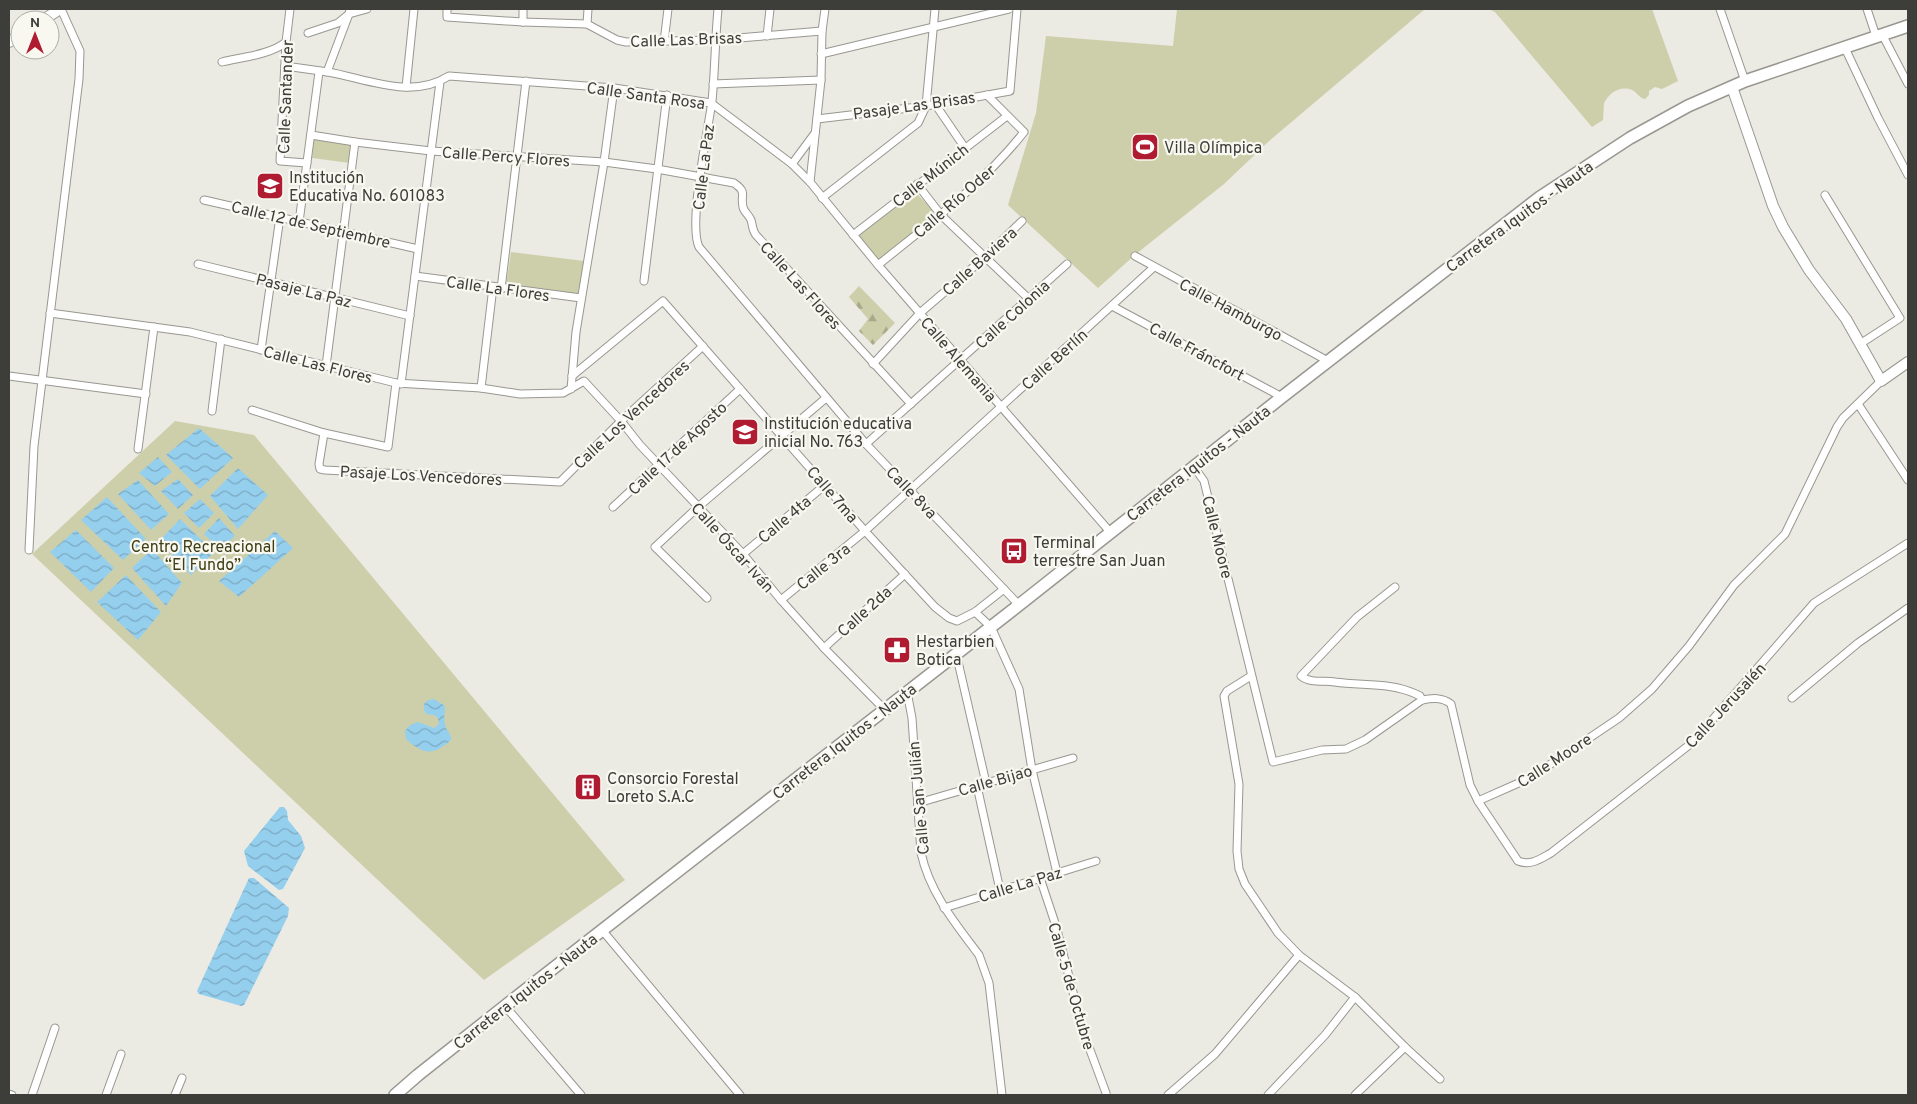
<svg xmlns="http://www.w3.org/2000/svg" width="1917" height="1104" viewBox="0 0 1917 1104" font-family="Overpass,sans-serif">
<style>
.forest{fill:url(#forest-firs)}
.park{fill:#cdcfaa}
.water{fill:url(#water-waves)}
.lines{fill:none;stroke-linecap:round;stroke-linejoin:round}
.street-casing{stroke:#989791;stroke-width:9}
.secondary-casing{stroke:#989791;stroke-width:12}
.primary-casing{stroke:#989791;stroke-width:14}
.street{stroke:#fff;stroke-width:7}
.secondary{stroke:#fff;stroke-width:10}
.primary{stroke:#fff;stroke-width:11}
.labels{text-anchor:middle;stroke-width:4.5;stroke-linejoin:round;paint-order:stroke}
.street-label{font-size:16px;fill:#3d3d3a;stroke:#f8f7f0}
.poi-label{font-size:16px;fill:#3d3d3a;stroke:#f8f7f0;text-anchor:start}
.park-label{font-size:16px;fill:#3d3e14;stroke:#f8f7f0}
</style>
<defs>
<pattern id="forest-firs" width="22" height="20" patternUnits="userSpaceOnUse" patternTransform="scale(1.25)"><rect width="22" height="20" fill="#cdcfaa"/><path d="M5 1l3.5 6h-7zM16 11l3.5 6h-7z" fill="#a8a98b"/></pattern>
<pattern id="water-waves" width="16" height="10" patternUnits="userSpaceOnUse" patternTransform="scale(1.25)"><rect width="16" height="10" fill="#95cfee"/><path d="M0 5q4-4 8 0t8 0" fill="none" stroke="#7ba9c2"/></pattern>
</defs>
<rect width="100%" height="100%" fill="#ebeae3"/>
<path class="forest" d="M859 286 895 323 873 345 859 331 868 319 849 297Z"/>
<g class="park">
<path d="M1177 9H1425L1268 142 1224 184 1136 254 1098 288 1008 205 1036 113 1046 36 1173 46Z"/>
<path d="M1489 9H1652L1678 81 1662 89 1655 87 1649 91V95L1645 99C1639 98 1637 92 1632 90 1620 85 1609 93 1604 103L1603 120 1592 127 1495 12Z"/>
<path d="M314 138 353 144 350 163 312 158Z"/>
<path d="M912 189 939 216 876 264 852 236Z"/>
<path d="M511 252 584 261 578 295 506 285Z"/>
<path d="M175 421 254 435 625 880 484 980 32 554Z"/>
</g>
<g class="water">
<path d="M199 428 233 458 200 489 166 455Z"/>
<path d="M158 457 172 472 155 486 139 473Z"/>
<path d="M238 468 268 495 238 529 210 496Z"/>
<path d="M178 479 193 495 178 509 161 491Z"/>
<path d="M138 480 169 514 151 530 118 494Z"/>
<path d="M107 497 146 539 123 560 81 520Z"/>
<path d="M200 499 214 513 199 528 184 513Z"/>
<path d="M219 518 235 536 220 550 204 534Z"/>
<path d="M180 519 214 552 191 575 159 541Z"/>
<path d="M76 530 114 568 91 592 50 552Z"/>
<path d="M275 531 293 548 239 597 219 581Z"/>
<path d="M152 549 182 583 166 606 132 568Z"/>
<path d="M126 575 161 612 138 640 97 602Z"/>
<path d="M434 699 445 706C445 713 443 721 446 728 449 733 451 734 451 740 433 756 424 755 406 739L405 731 410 725 418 722 434 728 439 724 438 718 434 715 426 714 424 710V704L428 700Z"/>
<path d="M280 807H284L287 811 288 820 301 836 305 848 283 889 279 890 248 866 244 851Z"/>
<path d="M249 878H254L289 908 288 916 244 1005 241 1006 199 994 197 991Z"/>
</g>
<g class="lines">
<g class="street-casing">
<g id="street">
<path d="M290 9 286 42 280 161 307 163"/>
<path d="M447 9V17L523 22"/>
<path d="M523 9V22L587 24 617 40 626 42 715 40 822 31"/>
<path d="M718 9C715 40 715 71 712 101 708 131 688 224 699 247L866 444 1019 605"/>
<path d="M1720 9 1745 81"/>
<path d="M1867 9 1876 36"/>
<path d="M587 24 588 9"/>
<path d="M308 33 338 23 349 14 367 9"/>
<path d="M1882 34 1908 84"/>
<path d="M767 36 770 9"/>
<path d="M664 42 668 9"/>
<path d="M1844 46 1878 118 1908 175"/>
<path d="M821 54 1009 9"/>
<path d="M222 62C242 57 270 55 286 42"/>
<path d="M285 66C299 68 314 70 328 72 367 79 411 100 449 76L614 88 711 103 792 164 810 182 878 265 1111 533"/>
<path d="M327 72 349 14 350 9"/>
<path d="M713 84 821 80"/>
<path d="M406 87 414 9"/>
<path d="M935 104 965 148"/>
<path d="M817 119 926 106 1010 91 1017 9"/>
<path d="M311 135 355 142 431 151 604 162 657 169 734 183C748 193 740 194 743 207 744 212 749 215 751 220 753 226 752 230 756 235L911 404"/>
<path d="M792 164 815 133"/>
<path d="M810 182 821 80 822 31 825 9"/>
<path d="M917 184 941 215 1029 299"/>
<path d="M1825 195 1900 318 1860 344"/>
<path d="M822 198 918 123 926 106 935 9"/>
<path d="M204 200 418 249"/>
<path d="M299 222 319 72"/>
<path d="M853 235 1007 116"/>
<path d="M1135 256 1328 361"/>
<path d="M198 264 410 316"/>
<path d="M878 265C929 224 983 184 1024 132L987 95"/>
<path d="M415 276 581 298"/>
<path d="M644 281 667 95"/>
<path d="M501 289 526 81"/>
<path d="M1112 306 1282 397"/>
<path d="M50 313 190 332 396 383 481 388 520 394 563 393 584 381 621 421 640 445 743 554 781 600 824 648 885 710"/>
<path d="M261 350 280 217"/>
<path d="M873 364 920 313 984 258 1022 221"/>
<path d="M326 366 355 142"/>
<path d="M9 376 146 394"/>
<path d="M572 376 663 301 865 531 935 607 949 618 957 621 975 612 1004 589"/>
<path d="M401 384 440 82"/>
<path d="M481 388 493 287"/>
<path d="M571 389 576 332 604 162 614 88"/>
<path d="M1858 404 1908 480"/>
<path d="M252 410 324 433 388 447 396 383"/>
<path d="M212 411 221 339"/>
<path d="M324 433 319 464 320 469 325 470 560 482 621 421 703 346"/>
<path d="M866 444 1067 264"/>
<path d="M138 449 154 327"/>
<path d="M1194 467 1204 481 1273 762 1322 750 1346 749 1365 740 1422 700C1432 698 1442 697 1451 704L1470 785 1478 801 1518 861C1531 866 1540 859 1551 853L1693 742 1814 603 1908 543"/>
<path d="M613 507 740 389"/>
<path d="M29 550 34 446 79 79 80 51 61 9"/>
<path d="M743 554 825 485"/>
<path d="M1395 587 1357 617 1301 676C1311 684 1324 680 1335 682 1363 686 1390 682 1416 694L1420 696 1422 700"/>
<path d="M707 598 655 547 698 507 826 398"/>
<path d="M781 600 865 531 1154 267"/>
<path d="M975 612 991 627 1019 689 1032 770 1057 873"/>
<path d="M824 648 905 574"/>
<path d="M956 653 986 783"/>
<path d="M1251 676 1227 691 1224 696 1239 784 1237 851 1239 869 1245 884 1278 933 1299 955 1355 997 1405 1047 1440 1079"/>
<path d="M907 692 912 718 921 853C930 893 955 923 979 955L989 983 1002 1095"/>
<path d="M1792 698 1858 643 1908 608"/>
<path d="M977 786 1000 890"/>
<path d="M1478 801 1530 778 1619 718 1652 689 1689 646 1734 585 1785 534 1837 427 1843 418 1881 381"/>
<path d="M918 803 1073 758"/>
<path d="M1040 878 1056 926 1083 1031 1106 1093"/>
<path d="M944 908 1096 861"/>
<path d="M602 930 740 1095"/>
<path d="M505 1006 581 1095"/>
<path d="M9 1094 12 1095"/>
<path d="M32 1095 55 1028"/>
<path d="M106 1095 121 1054"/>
<path d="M175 1095 182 1078"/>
<path d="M1168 1095 1215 1054 1299 955"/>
<path d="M1268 1095 1325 1035 1355 997"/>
<path d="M1355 1095 1405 1047"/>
</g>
</g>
<g class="secondary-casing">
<g id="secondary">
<path d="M43 20 60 9"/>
<path d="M9 42 20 35"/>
<path d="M1732 87 1773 206 1783 227 1809 270 1846 319 1881 381 1908 362"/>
</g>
</g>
<g class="primary-casing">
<path id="primary" d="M395 1095 418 1075 519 995 1019 605 1282 397 1540 197 1630 138 1688 106 1745 81 1908 26"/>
</g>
<use href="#street" class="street"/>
<use href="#secondary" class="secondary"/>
<use href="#primary" class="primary"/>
</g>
<defs>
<g id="stadium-square" transform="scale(1.4375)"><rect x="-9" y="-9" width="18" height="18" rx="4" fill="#af1b30" stroke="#f8f7f0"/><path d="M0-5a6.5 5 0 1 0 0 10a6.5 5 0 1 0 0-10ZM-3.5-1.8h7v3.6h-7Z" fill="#fff"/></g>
<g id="school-square" transform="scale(1.4375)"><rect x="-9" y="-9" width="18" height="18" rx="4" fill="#af1b30" stroke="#f8f7f0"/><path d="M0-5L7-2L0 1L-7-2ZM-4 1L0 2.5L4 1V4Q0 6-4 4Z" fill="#fff"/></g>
<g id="bus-square" transform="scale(1.4375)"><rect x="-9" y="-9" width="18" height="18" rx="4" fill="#af1b30" stroke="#f8f7f0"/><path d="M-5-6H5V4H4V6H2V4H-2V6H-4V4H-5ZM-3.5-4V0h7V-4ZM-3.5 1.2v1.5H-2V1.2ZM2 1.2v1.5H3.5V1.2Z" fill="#fff"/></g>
<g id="pharmacy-square" transform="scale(1.4375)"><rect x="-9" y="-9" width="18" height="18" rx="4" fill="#af1b30" stroke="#f8f7f0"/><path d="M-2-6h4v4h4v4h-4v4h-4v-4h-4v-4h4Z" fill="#fff"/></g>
<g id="building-square" transform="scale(1.4375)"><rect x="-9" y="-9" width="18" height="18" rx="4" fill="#af1b30" stroke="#f8f7f0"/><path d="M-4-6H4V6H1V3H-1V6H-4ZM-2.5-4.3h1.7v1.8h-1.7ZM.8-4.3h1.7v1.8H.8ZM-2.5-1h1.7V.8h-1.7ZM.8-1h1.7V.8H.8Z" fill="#fff"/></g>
</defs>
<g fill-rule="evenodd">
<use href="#stadium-square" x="1145" y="147"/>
<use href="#school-square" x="270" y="186"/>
<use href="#school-square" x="745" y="432"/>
<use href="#bus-square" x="1014" y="551"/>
<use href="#pharmacy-square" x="897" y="650"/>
<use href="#building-square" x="588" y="787"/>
</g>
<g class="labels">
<g class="street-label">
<text transform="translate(686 39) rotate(-2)" y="6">Calle Las Brisas</text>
<text transform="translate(646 95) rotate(8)" y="6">Calle Santa Rosa</text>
<text transform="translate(285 97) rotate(-88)" y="6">Calle Santander</text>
<text transform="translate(914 105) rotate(-8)" y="6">Pasaje Las Brisas</text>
<text transform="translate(506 156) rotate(4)" y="6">Calle Percy Flores</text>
<text transform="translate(703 167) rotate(-83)" y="6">Calle La Paz</text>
<text transform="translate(930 175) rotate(-38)" y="6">Calle Múnich</text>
<text transform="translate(954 201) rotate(-41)" y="6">Calle Río Oder</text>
<text transform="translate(1519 216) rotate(-36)" y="6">Carretera Iquitos - Nauta</text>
<text transform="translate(311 224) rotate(13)" y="6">Calle 12 de Septiembre</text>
<text transform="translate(979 261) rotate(-42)" y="6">Calle Baviera</text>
<text transform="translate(801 285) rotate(48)" y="6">Calle Las Flores</text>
<text transform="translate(498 288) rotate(8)" y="6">Calle La Flores</text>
<text transform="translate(304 290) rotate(14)" y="6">Pasaje La Paz</text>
<text transform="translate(1231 309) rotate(28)" y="6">Calle Hamburgo</text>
<text transform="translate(1012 314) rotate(-42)" y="6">Calle Colonia</text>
<text transform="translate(1197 351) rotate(28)" y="6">Calle Fráncfort</text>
<text transform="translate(959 359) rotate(49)" y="6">Calle Alemania</text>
<text transform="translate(1054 359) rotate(-42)" y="6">Calle Berlín</text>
<text transform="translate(318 364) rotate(14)" y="6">Calle Las Flores</text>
<text transform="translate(631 414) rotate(-43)" y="6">Calle Los Vencedores</text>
<text transform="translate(677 448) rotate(-43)" y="6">Calle 17 de Agosto</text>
<text transform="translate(1198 463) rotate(-38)" y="6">Carretera Iquitos - Nauta</text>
<text transform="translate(421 475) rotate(3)" y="6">Pasaje Los Vencedores</text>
<text transform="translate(912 492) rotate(46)" y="6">Calle 8va</text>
<text transform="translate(833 494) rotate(49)" y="6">Calle 7ma</text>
<text transform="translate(784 519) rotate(-40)" y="6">Calle 4ta</text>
<text transform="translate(1218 537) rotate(76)" y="6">Calle Moore</text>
<text transform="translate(733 547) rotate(48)" y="6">Calle Óscar Iván</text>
<text transform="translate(823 566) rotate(-39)" y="6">Calle 3ra</text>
<text transform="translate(864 611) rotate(-42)" y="6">Calle 2da</text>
<text transform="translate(1725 705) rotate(-47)" y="6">Calle Jerusalén</text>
<text transform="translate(844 741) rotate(-38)" y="6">Carretera Iquitos - Nauta</text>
<text transform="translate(1554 760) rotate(-33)" y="6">Calle Moore</text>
<text transform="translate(995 780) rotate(-16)" y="6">Calle Bijao</text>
<text transform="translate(918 798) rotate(-95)" y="6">Calle San Julián</text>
<text transform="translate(1020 884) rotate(-17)" y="6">Calle La Paz</text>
<text transform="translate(1072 986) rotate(74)" y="6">Calle 5 de Octubre</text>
<text transform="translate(525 991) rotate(-38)" y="6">Carretera Iquitos - Nauta</text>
</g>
<g class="poi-label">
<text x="1164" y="153">Villa Olímpica</text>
<text x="289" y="183">Institución<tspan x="289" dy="18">Educativa No. 601083</tspan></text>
<text x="764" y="429">Institución educativa<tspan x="764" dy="18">inicial No. 763</tspan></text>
<text x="1033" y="548">Terminal<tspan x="1033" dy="18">terrestre San Juan</tspan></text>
<text x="916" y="647">Hestarbien<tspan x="916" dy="18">Botica</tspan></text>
<text x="607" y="784">Consorcio Forestal<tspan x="607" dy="18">Loreto S.A.C</tspan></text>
</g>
<g class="park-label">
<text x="203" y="552">Centro Recreacional<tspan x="203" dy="18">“El Fundo”</tspan></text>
</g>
</g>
<rect width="1917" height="1104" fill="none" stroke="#3d3d3a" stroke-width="20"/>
<g transform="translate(35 35)"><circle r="24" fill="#f8f7f0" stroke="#adada7"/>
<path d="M0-4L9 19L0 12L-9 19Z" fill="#af1b30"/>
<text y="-8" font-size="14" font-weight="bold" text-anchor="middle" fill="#3d3d3a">N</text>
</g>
</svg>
